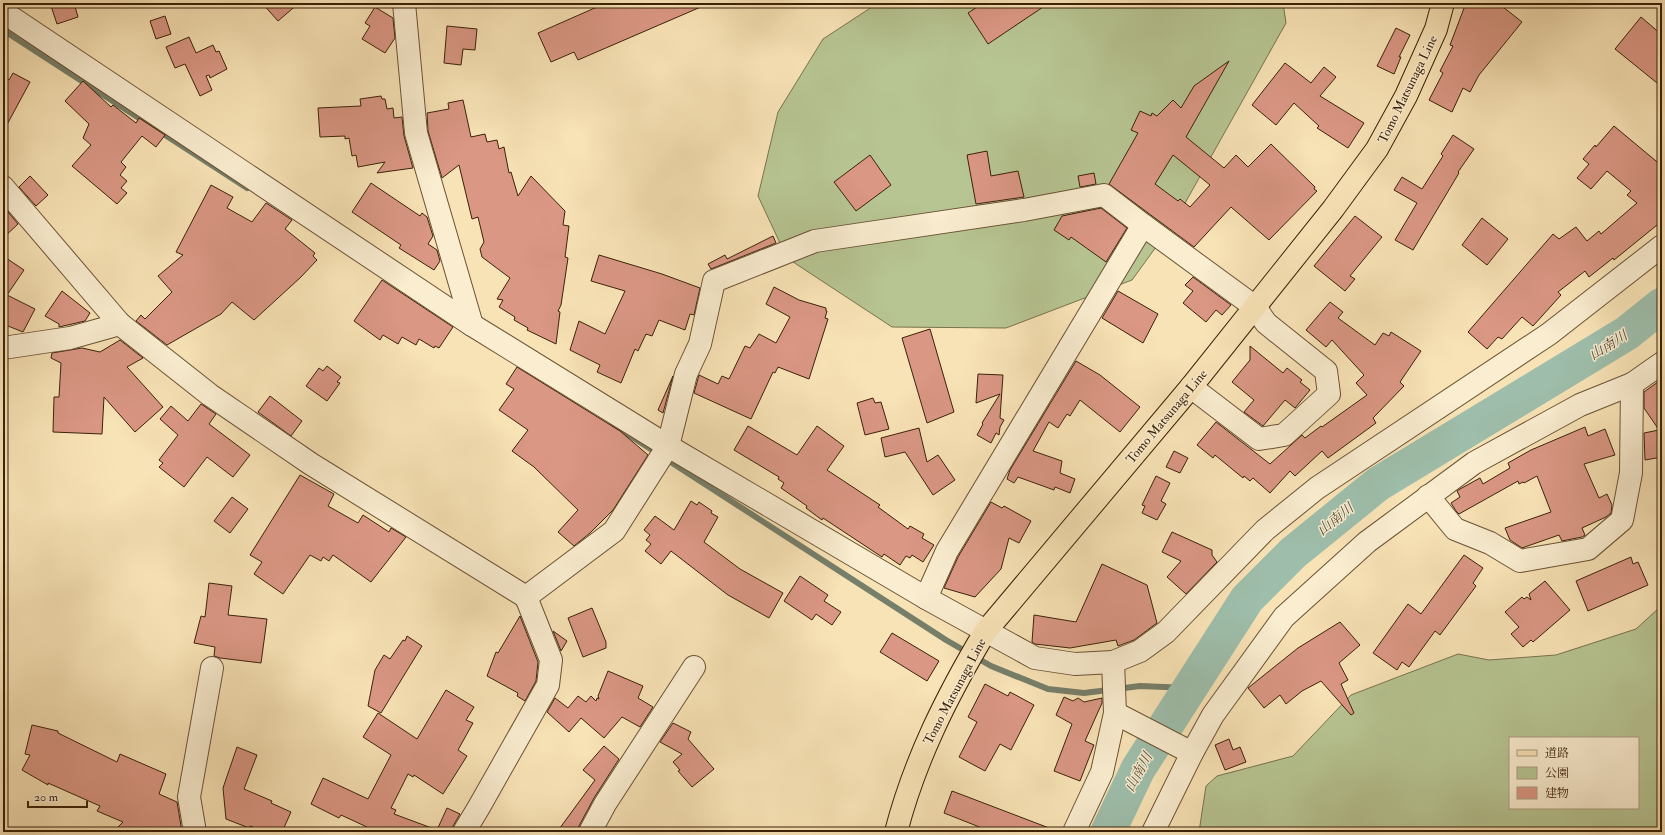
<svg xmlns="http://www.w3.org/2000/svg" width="1665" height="835" viewBox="0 0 1665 835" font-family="'IM FELL Double Pica','Noto Serif JP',serif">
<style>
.green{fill:#b7c593;stroke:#79734e;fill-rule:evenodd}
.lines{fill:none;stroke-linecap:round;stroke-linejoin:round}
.stream{stroke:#767f6a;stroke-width:6}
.river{stroke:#9ebeab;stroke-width:35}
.building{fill:#da9784;stroke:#3b2108;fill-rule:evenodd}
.minor-casing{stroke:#6a5234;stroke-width:24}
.major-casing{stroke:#3b2108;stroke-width:24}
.minor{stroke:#faedd0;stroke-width:22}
.major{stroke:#f8e3b6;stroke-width:22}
.labels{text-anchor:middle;stroke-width:3;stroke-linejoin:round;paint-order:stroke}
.street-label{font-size:13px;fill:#3b2108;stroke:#faedd0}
.water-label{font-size:14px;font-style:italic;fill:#595039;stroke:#faedd0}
</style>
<rect width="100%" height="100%" fill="#f8e3b6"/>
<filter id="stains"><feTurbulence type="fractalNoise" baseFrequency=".005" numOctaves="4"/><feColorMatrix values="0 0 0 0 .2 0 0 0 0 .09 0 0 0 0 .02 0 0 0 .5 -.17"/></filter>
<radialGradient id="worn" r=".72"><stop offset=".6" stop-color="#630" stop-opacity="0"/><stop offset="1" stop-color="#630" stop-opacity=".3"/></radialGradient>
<g class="green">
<path d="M878 3H1283L1286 23 1175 221 1132 280 1006 328 892 327 787 258 758 196 778 112 823 39Z"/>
<path d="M1662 596V832H1199L1206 786 1217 776 1293 756 1351 695 1458 654 1489 660 1556 655 1636 629 1659 608ZM1510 738H1638V808H1510Z"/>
</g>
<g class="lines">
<g class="stream">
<path d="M3 30 247 188"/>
<path d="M612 424 946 640 991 666 1048 689 1084 693 1140 686 1189 688"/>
</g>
<path class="river" d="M1108 832 1138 769 1247 599 1293 553 1378 484 1627 333 1662 305"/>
</g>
<g class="building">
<path d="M50 3H74L78 17 57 24Z"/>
<path d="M262 3H299L278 21Z"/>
<path d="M606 3H710L578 60 574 52 551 62 538 33Z"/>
<path d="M983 3H1049L988 44 968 13Z"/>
<path d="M1466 3H1498L1522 22 1479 75 1470 92 1463 88 1452 112 1429 100 1443 73 1440 71 1453 46 1450 45Z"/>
<path d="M375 7 393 18 395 38 385 53 362 39 370 26 365 23Z"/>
<path d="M165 16 171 34 156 39 150 21Z"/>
<path d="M1641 17 1662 35V87L1615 49Z"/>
<path d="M447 26 477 29 475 50 463 49 461 65 444 63Z"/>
<path d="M1396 28 1410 35 1399 57H1401L1394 74 1377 66Z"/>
<path d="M189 37 196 53 213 45 216 52 219 51 227 69 210 78 209 75 206 76 212 90 200 96 185 64 175 68 166 47Z"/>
<path d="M1229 61 1186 137 1224 168 1236 155 1248 167 1271 144 1315 187 1314 189 1317 191 1269 240 1231 207 1194 247 1109 184 1138 133 1131 130 1140 111 1151 116 1152 113 1157 116 1173 100 1181 108 1194 86ZM1173 155 1210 185 1190 207 1180 199 1178 201 1155 184Z"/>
<path d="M1285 63 1311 83 1324 67 1336 77 1320 96 1364 123 1348 148 1317 128 1319 126 1294 103 1276 125 1252 105Z"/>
<path d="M13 73 30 82 3 132V77L9 80Z"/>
<path d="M83 81 111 107 113 105 136 123 139 118 165 135 156 147 142 136 121 162 126 167 120 175 127 181 121 188 127 193 117 204 72 166 91 145 83 138 89 124 65 101Z"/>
<path d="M381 96 382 99H385L387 109 393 108 394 118 402 117 404 136 413 168 377 173 385 162 358 167 356 155 352 156 349 138 345 139V136L320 137 318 108 361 106 360 99Z"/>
<path d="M463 100 471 137 485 134 487 142 497 140 499 149 504 147 509 173 511 172 518 196 531 176 565 211 563 225 569 226 565 257 568 258 561 305 558 311 560 312 556 344 527 330 528 328 514 320 515 317 499 307 503 300 497 299 510 278 482 257 480 249 484 242 478 217 472 219 459 165 442 178 428 131 427 113 449 109 448 103Z"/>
<path d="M1614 126 1662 166V221L1614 260 1613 258 1589 277 1585 271 1558 292 1561 295 1533 326 1522 317 1502 339 1498 337 1487 349 1468 332 1553 234 1559 239 1576 227 1587 241 1599 231 1601 234 1637 203 1627 195 1631 191 1607 171 1591 189 1577 178 1589 164 1583 159 1595 145 1596 147Z"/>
<path d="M1453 135 1474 149 1458 172 1459 173 1413 250 1395 240 1417 203 1394 190 1402 177 1422 189 1443 156 1441 154Z"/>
<path d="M987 151 991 176 1018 171 1024 197 976 204 967 155Z"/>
<path d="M870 155 891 185 856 211 834 182Z"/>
<path d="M1094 173 1096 184 1080 187 1078 176Z"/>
<path d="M30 176 48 195 36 206 19 187Z"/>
<path d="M371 183 420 216 422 213 427 217 433 236 428 244 437 250 440 261 434 270 399 248 401 245 352 212Z"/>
<path d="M211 185 233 197 227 208 252 222 266 203 292 220 285 229 315 253 313 256 317 260 301 277 254 320 232 302 221 314 167 345 136 321 141 315 145 319 172 292 158 276 183 255 176 252Z"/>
<path d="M3 206 18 224 3 238Z"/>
<path d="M1101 208 1127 228 1106 262 1071 237 1069 240 1054 230 1062 216Z"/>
<path d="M1355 216 1382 237 1350 276 1355 279 1345 291 1314 266Z"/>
<path d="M1482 218 1508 239 1487 265 1462 245Z"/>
<path d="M773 236 776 243 711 269 708 264 725 255 727 259Z"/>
<path d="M599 255 662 274 700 288 694 315 690 314 685 330 659 320 652 336 646 334 638 351 635 349 621 383 597 372 600 365 570 350 579 321 605 334 625 291 591 281Z"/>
<path d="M3 256 24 270 7 295 35 309 23 332 3 324Z"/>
<path d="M1193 277 1231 305 1222 315 1216 310 1206 322 1183 303 1193 291 1185 285Z"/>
<path d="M382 280 453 327 439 348 435 346 434 348 419 339 416 345 402 337 398 344 383 335 380 340 354 321Z"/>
<path d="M774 287 799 300 826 308V311H827L825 318 828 319 809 379 778 367 775 373 773 372 751 419 694 393 699 375 718 384 722 376 729 379 745 346 750 348 759 334 776 343 790 317 766 304Z"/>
<path d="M62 291 90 313 85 321 59 327V324L45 316Z"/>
<path d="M1118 291 1158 314 1143 343 1102 318Z"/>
<path d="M1330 302 1343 312 1338 318 1375 345 1383 333 1389 336 1391 332 1421 351 1400 382 1404 386 1373 418 1376 423 1328 458 1322 451 1295 476 1290 471 1270 493 1253 478 1250 481 1244 476 1243 478 1215 455 1213 458 1197 445 1216 422 1270 464 1302 435 1305 438 1321 426 1322 427 1367 395 1356 383 1364 375 1332 340 1326 347 1306 330Z"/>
<path d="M930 329 954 412 927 423 902 338Z"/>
<path d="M120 340 143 358 127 367 163 407 135 432 104 397 102 434 53 432 54 397H59L61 363 51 358 52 353 82 348 100 352Z"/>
<path d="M1250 346 1283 373 1287 368 1302 380 1300 382 1310 390 1295 408 1285 400 1263 426 1244 412 1254 400 1232 382 1250 360Z"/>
<path d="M1076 361 1100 375 1140 407 1120 432 1080 400 1070 416 1067 414 1058 428 1049 422 1033 451 1062 461 1060 473 1075 479 1070 493 1055 487 1054 490 1018 477 1014 483 1007 479 1010 470Z"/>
<path d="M327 366 341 377 337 382 340 383 327 401 306 386 319 368 323 371Z"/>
<path d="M517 367 620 431 648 455 613 510 590 533 574 546 558 532 578 510 534 467 512 451 528 430 499 410 514 389 506 384Z"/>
<path d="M978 374 1003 375 1000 418 1004 420 1000 427 999 435 996 433 991 443 977 435 983 424 982 423 1000 394 976 403Z"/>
<path d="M673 376 663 413 658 410Z"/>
<path d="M1662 379V457L1645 460 1644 433 1659 430 1644 408V392Z"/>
<path d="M270 396 302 421 291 436 258 412Z"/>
<path d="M873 398 875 403 881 402 889 429 865 435 857 403Z"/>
<path d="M201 404 216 414 209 424 250 455 233 477 207 457 184 487 159 467 163 463 159 460 178 435 160 419 171 406 188 421Z"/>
<path d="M748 426 797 455 817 426 844 446 827 470 880 505 878 507 908 529 910 526 924 534 922 538 934 545 923 562 912 555 910 558 906 556 900 565 884 554 882 557 823 518 822 520 806 508 807 506 781 488 784 483 778 479 779 477 734 450Z"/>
<path d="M1585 427 1588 436 1605 429 1615 455 1584 464 1599 498 1607 494 1612 505 1611 513 1606 517 1582 528 1585 535 1582 537 1562 541 1559 535 1522 548 1510 540 1505 528 1551 512 1537 476 1524 483 1523 482 1519 484 1518 481 1459 514 1456 511 1451 503 1460 497 1457 491 1460 489 1480 478 1483 484 1510 468 1508 463 1531 450Z"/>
<path d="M919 428 927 462 938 455 955 480 933 495 905 452 885 457 881 438Z"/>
<path d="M1174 451 1188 458 1180 473 1166 467Z"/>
<path d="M300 475 334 494 328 506 358 523 363 515 389 532 391 528 406 537 371 582 333 555 329 561 323 557 321 561 310 555 283 594 254 574 262 562 250 555Z"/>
<path d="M1156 476 1170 483 1161 501 1166 504 1157 520 1142 513 1145 506 1142 505Z"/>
<path d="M232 497 248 509 230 533 214 521Z"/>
<path d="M691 501 697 505 699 502 712 511 711 513 718 517 704 542 740 569 783 593 769 618 728 595 671 551 661 564 645 551 651 544 646 540 650 535 644 530 655 516 674 530Z"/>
<path d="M991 502 1002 508 1004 506 1031 521 1019 543 1009 538 1001 569 975 597 944 588 958 557Z"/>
<path d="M1172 532 1212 550V555L1217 562 1186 594 1167 577 1181 561 1162 552Z"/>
<path d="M1464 555 1483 568 1473 583 1476 586 1440 635 1435 631 1409 667 1402 662 1397 670 1373 653 1408 604 1421 614Z"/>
<path d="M1631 557 1633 564 1638 562 1648 585 1588 611 1576 581Z"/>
<path d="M1102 564 1147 585 1157 623 1134 640 1118 646 1116 640 1070 648 1035 644 1032 642 1034 615 1076 622Z"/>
<path d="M800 576 828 595 824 601 841 612 832 625 816 614 812 620 784 601Z"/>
<path d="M1545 581 1570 610 1533 642 1531 640 1523 647 1511 634 1519 627 1505 612 1522 597 1524 599 1527 597 1531 600 1529 594Z"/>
<path d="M209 583 232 586 228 615 267 619 261 663 220 658 214 656 215 647 194 643 201 616 205 617Z"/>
<path d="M592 608 606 642V648L583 657 568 618Z"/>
<path d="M520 616 538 662 536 681 525 701 517 696 518 693 487 676 496 652 498 653Z"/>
<path d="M1340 622 1360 645 1339 663 1348 680 1341 684 1354 713 1351 715 1321 681 1302 691 1286 704 1280 695 1264 708 1248 688 1298 648Z"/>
<path d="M553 631 567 641 561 651Z"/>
<path d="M892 633 939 661 927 681 880 652Z"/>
<path d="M407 636 422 646 381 713 368 706 375 670 384 655 390 659 403 640 405 641Z"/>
<path d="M608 671 643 686 638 698 653 707 640 727 622 717 604 738 581 718 569 732 547 712 555 698 568 708 578 696 586 702 591 696 596 701 597 698 599 699 598 696Z"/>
<path d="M985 684 1008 696 1010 692 1034 705 1011 750 1000 744 985 771 959 757 977 722 968 717Z"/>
<path d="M446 690 474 707 466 720 473 723 458 750 467 756 443 794 414 775 413 777 408 774 391 808 396 810 394 814 437 830 447 808 460 814 453 826 452 832H365L367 827 341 815 339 818 311 804 323 778 368 799 391 755 363 737 378 713 417 739Z"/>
<path d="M1064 697 1073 701 1078 698 1084 702 1102 698V703L1085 741 1094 745 1080 781 1054 771 1072 724 1056 715Z"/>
<path d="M673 723 691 732 688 739 714 769 692 787 678 771 680 770 673 762 682 754 660 742Z"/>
<path d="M32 725 58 731V733L117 762 120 754 166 774 159 794 177 802 182 832H113L123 822 97 811 100 806 48 783V785L22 770 30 755 25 754Z"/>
<path d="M1229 739 1233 750 1240 747 1246 762 1225 770 1215 745Z"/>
<path d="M604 746 619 759 594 798 579 826 578 832H557L595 780 583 770Z"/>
<path d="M237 747 257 755 244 789 272 801 271 803 291 812 282 832H265L250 826 249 828 226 819 223 788Z"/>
<path d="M952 791 1057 831V832H992L944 813Z"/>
</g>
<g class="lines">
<g class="minor-casing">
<g id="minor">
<path d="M404 3 416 133 472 325"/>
<path d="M3 12 472 325 668 446 926 598 1035 658 1075 664 1113 662"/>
<path d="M3 187 120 324 210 395 311 464 526 597"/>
<path d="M3 348 70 338 120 324"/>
<path d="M1428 496 1455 529 1490 543 1520 561 1588 549 1622 520 1631 473 1632 384"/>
<path d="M926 598 947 551 1143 225"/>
<path d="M1115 713 1192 753"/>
<path d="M195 832 189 797 212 668"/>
<path d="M464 832 479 807 548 685 551 660 526 597 614 531 668 446 686 374 700 344 714 281 815 241 1024 210 1104 195 1143 225 1255 307 1266 323 1326 371 1329 394 1284 435 1259 439 1191 387"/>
<path d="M590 832 605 804 694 667"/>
<path d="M1074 832 1102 772 1115 713 1113 662 1140 651 1166 632 1265 530 1317 488 1549 334 1662 246"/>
<path d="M1153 832 1192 753 1213 715 1284 617 1367 542 1474 463 1580 405 1632 384 1662 363"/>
</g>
</g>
<g class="major-casing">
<path id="major" d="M896 832C915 759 947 696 985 632L1191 387 1333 209 1377 149 1406 96 1436 29 1443 3"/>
</g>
<use href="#minor" class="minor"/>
<use href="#major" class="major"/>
</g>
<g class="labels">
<g class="street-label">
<text transform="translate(1407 89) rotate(-64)" y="5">Tomo Matsunaga Line</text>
<text transform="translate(1166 416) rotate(-50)" y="5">Tomo Matsunaga Line</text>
<text transform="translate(954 691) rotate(-62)" y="5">Tomo Matsunaga Line</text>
</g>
<g class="water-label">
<text transform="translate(1608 345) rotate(-32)" y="5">山南川</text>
<text transform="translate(1335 519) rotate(-39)" y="5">山南川</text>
<text transform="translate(1138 772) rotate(-61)" y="5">山南川</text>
</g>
</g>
<rect width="1665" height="835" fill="none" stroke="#f8e3b6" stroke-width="16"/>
<rect x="4" y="4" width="1657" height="827" fill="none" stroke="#3b2108" stroke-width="2"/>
<rect x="8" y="8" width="1649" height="819" fill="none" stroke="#3b2108"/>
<rect x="1509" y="737" width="130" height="72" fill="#faedd0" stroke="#ae9b80"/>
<rect x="1517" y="750" width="20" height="6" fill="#f8e3b6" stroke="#ae9b80"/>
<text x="1545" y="757" font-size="12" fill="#3b2108">道路</text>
<rect x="1517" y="767" width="20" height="12" fill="#b7c593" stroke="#ae9b80"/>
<text x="1545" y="777" font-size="12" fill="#3b2108">公園</text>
<rect x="1517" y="787" width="20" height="12" fill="#da9784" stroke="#ae9b80"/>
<text x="1545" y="797" font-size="12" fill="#3b2108">建物</text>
<path d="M28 801v6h59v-6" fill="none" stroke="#3b2108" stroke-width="2"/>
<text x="34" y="801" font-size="12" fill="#3b2108" stroke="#faedd0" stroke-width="3" paint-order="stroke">20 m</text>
<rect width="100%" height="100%" filter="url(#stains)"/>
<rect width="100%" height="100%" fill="url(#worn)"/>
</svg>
